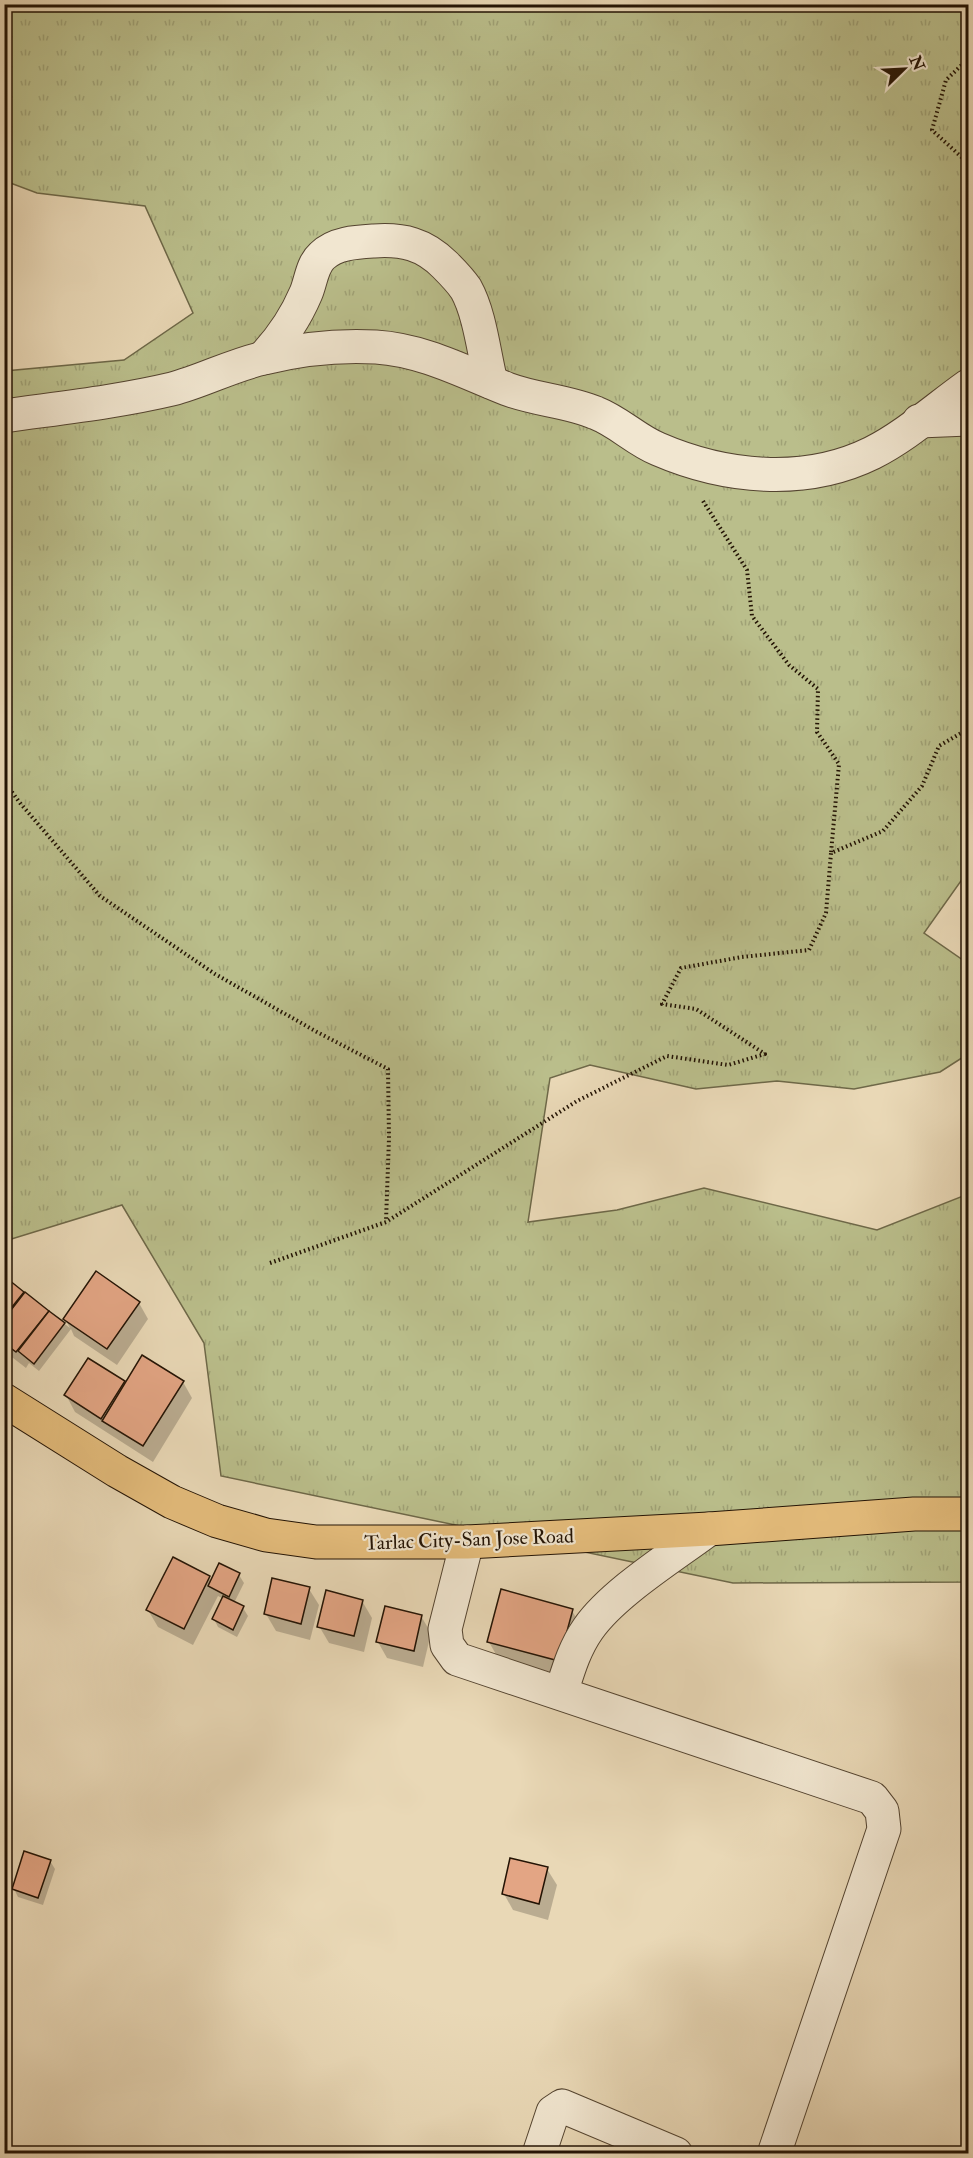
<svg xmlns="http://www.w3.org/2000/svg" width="973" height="2158" viewBox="0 0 973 2158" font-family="'IM FELL Double Pica',serif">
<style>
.grass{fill:url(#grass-tufts);stroke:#6e6848;stroke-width:1.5}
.shadow{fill:#0003}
.building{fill:#e3a584;stroke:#231304;stroke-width:1.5}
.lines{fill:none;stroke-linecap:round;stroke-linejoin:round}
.minor-casing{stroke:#544430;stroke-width:35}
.major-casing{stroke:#231304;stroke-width:35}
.path{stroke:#231304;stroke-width:4;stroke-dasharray:1.5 3;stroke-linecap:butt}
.minor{stroke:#f1e6d0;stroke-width:33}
.major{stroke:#e4bc7b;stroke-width:33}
.labels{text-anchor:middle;stroke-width:4.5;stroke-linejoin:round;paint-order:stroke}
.street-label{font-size:20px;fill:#231304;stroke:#f1e6d0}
</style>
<defs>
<pattern id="grass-tufts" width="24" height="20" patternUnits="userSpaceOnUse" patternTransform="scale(1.5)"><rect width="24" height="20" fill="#babe8b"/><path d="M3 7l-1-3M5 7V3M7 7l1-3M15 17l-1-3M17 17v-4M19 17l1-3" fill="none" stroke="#a0a276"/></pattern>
</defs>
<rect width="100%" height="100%" fill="#e9d8b6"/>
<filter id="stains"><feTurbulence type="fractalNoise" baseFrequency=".00333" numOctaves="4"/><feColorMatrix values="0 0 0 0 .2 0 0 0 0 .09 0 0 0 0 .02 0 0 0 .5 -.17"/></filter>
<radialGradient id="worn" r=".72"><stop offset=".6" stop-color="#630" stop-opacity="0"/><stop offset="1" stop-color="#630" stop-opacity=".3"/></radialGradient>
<path class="grass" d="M5 5H968V871L924 933 963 960 968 961V1054L940 1072 854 1089 777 1081 696 1089 590 1065 550 1078 528 1222 617 1210 704 1188 877 1230 968 1194V1582L733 1583 221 1476 204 1343 122 1205 5 1241V371L124 360 193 313 145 206 37 193 5 181Z"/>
<g class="shadow">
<path d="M4 1278 70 1328 65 1319 139 1303 148 1319 117 1365 74 1336 71 1329 39 1371 29 1363 26 1368 4 1351Z"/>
<path d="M123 1382 125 1385 183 1382 192 1398 153 1462 75 1412 66 1395Z"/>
<path d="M174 1560 209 1578 212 1582 239 1575 244 1583 234 1603 243 1608 248 1616 237 1637 218 1627 214 1619 224 1599 218 1596 193 1645 158 1627 148 1610Z"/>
<path d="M309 1589 319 1605 310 1640 276 1631 266 1614Z"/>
<path d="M362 1601 372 1618 364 1652 329 1643 319 1626Z"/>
<path d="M572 1611 582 1627 569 1677 498 1658 489 1642Z"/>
<path d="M421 1616 431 1633 423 1667 387 1658 378 1642Z"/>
<path d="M50 1861 55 1869 43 1905 18 1897 14 1889Z"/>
<path d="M547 1869 557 1885 548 1920 513 1910 504 1894Z"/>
<path d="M564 2150 573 2154H562Z"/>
</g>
<g class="building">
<path d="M96 1271 140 1302 107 1349 63 1319Z"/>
<path d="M4 1276 24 1292 4 1317Z"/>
<path d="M25 1292 49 1311 16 1352 4 1343V1319Z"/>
<path d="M49 1311 65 1323 34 1364 18 1351Z"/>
<path d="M142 1355 184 1381 143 1446 102 1421Z"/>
<path d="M88 1358 125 1381 101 1419 64 1395Z"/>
<path d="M173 1557 210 1576 184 1629 146 1610Z"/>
<path d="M219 1563 240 1573 229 1597 208 1586Z"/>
<path d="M272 1578 310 1587 301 1624 264 1614Z"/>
<path d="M501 1589 573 1609 559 1661 487 1642Z"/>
<path d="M326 1590 363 1600 354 1636 317 1627Z"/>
<path d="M223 1596 244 1606 233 1630 212 1619Z"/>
<path d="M385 1606 422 1615 414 1651 376 1642Z"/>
<path d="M24 1851 51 1860 38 1898 12 1889Z"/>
<path d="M510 1858 548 1867 539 1904 502 1894Z"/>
</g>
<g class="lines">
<g class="minor-casing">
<g id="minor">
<path d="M263 358C282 338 295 319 306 293 311 281 312 265 322 256 335 243 357 242 374 241 403 239 424 244 445 265 453 273 460 280 466 289 480 314 484 354 491 382"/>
<path d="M4 416C60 408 117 402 172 389 203 381 232 365 264 358 300 349 339 345 376 347 423 350 464 372 507 389 536 400 568 401 596 413 619 422 636 440 658 449 725 478 805 486 872 453 906 436 937 408 968 386"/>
<path d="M919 421 968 419"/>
<path d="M467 1542 445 1629 447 1645 457 1659 872 1798 882 1811 884 1829 774 2154"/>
<path d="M561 1693C568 1671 574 1649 588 1629 613 1593 673 1556 709 1529"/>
<path d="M539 2154 553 2112 562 2106 676 2154"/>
</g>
</g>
<g class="major-casing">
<path id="major" d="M4 1400 117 1471 172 1502 217 1521 266 1535 316 1542H467L709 1529 914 1514H968"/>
</g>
<g class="path">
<path d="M968 59 946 80 932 130 968 163"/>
<path d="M703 501 747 570 752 616 789 665 818 689 817 732 839 764 831 853"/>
<path d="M4 781 20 803 100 896 215 974 317 1032 388 1069 389 1138 386 1221"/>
<path d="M270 1263 386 1222 577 1101 667 1056 728 1065 765 1054 696 1009 662 1004 681 968 742 957 809 950 826 913 831 853 883 831 922 786 939 746 968 729"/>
</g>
<use href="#minor" class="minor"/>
<use href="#major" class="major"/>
</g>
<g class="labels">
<g class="street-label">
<text transform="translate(469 1539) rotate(-2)" y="7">Tarlac City-San Jose Road</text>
</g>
</g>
<rect width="973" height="2158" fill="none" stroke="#e9d8b6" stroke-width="24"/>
<rect x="6" y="6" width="961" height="2146" fill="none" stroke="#231304" stroke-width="3"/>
<rect x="12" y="12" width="949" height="2134" fill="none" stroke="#231304" stroke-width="1.5"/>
<g transform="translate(904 69) rotate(66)" stroke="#f1e6d0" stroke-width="4.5" paint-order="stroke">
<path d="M0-4.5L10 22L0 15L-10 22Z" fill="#231304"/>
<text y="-9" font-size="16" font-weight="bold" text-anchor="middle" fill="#231304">N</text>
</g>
<rect width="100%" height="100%" filter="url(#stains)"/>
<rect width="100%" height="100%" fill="url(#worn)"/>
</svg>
